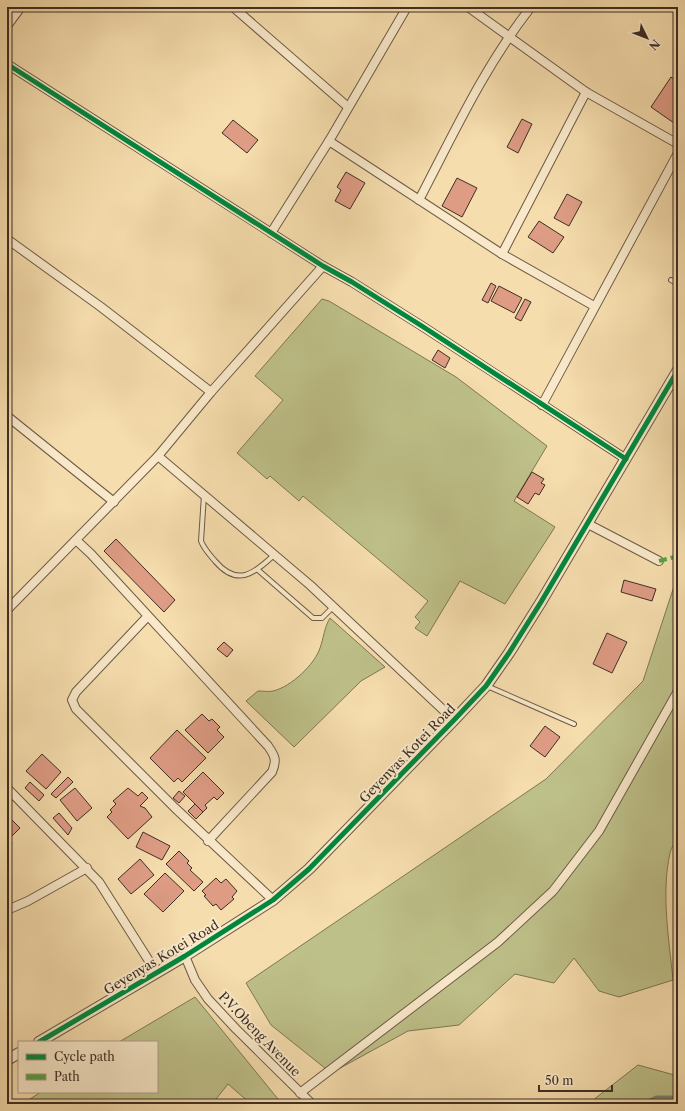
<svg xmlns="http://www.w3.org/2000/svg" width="685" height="1111" viewBox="0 0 685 1111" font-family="'Libre Caslon Text',serif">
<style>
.green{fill:#bec089;stroke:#7e7756}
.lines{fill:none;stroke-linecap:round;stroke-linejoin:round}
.stream{stroke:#778376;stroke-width:3}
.building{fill:#de9c85;stroke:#3f2e24}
.service-casing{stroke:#6d5a46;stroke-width:6}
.minor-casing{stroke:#6d5a46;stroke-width:10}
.tertiary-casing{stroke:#6d5a46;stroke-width:12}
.service{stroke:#f9e9ca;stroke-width:4}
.minor{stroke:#f9e9ca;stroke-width:8}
.tertiary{stroke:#f9e9ca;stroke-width:10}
.quiet{stroke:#54a442;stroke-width:4;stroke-dasharray:8 4;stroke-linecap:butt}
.cycleway-casing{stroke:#f9e9ca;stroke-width:8}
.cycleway{stroke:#00873e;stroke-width:5}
.labels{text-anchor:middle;stroke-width:4;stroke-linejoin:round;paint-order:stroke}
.street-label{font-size:13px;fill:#3f2e24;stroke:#f9e9ca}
</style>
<rect width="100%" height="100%" fill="#f6ddad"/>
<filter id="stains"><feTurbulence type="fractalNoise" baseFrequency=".005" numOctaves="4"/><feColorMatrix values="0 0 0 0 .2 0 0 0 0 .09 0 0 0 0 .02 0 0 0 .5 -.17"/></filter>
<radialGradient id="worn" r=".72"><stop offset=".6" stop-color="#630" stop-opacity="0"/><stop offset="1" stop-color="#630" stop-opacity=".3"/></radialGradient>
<g class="green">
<path d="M322 299 329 301 456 377 547 446 514 501 555 527 505 604 460 581 427 636 415 628 420 622 415 617 428 601 303 496 299 501 270 476 267 479 237 453 283 400 255 376Z"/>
<path d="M678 574V837C675 842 671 848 670 853 661 894 669 939 673 980L619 997 599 991 574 958 554 983 515 974 459 1025 408 1031 331 1073 271 1025 246 983 546 779 643 681Z"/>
<path d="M330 618 385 667 361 681 294 747 246 701 258 691C262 691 269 692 273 691 291 687 315 664 320 648 324 637 324 628 330 618Z"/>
<path d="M195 997 282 1104H251L228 1084 212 1104H22L41 1092H157V1042H119Z"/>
<path d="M638 1065 678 1076V1104H588Z"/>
</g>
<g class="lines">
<path class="stream" d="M641 1104 656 1097H678"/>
</g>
<g class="building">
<path d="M671 77 678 82V117L674 123 651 107Z"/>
<path d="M522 119 532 124 518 153 507 147Z"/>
<path d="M233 120 258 140 247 153 222 133Z"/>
<path d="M346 172 365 183 350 209 335 201 341 190 337 187Z"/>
<path d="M457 178 477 188 462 217 442 206Z"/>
<path d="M567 194 582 202 569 226 554 218Z"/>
<path d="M539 221 564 237 553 253 528 237Z"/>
<path d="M491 283 496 286 488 303 482 300Z"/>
<path d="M499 286 522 298 514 313 491 301Z"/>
<path d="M525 299 531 302 521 321 515 318Z"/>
<path d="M438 350 450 358 445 368 432 360Z"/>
<path d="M532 472 544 479 541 483 545 485 539 495 535 493 528 504 517 497Z"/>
<path d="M116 539 175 600 164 612 104 551Z"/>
<path d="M624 580 656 589 652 601 621 592Z"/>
<path d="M607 633 627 642 612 673 593 664Z"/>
<path d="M224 642 233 650 227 657 217 649Z"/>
<path d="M202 714 209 721 212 719 220 727 217 730 224 737 208 753 185 730Z"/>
<path d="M545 726 560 737 545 757 530 746Z"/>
<path d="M177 730 206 758 182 782 178 778 174 782 150 758Z"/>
<path d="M42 754 61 772 46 789 26 771Z"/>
<path d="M203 772 224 793 217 800 214 797 205 805 207 808 203 812 183 792Z"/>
<path d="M68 777 73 782 56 798 51 794Z"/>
<path d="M30 782 44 795 39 801 25 788Z"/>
<path d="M75 788 92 808 77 821 60 800Z"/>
<path d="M128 788 138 796 142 792 148 798 140 806 145 808 152 817 128 839 107 817 112 812 110 810 116 804 113 801Z"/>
<path d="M179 791 185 796 179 803 173 798Z"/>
<path d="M195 804 203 812 196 819 188 811Z"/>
<path d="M59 813 72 828 68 835 53 818Z"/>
<path d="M7 815 20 828 10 838 12 844 7 849Z"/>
<path d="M143 832 170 846 162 860 136 847Z"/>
<path d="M179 851 189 861 187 863 192 868 190 870 203 882 194 891 166 864Z"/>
<path d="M140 859 154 875 131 894 118 879Z"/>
<path d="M165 873 184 891 163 912 144 894Z"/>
<path d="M216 878 221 883 226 879 237 891 232 897 234 899 221 910 216 904 213 906 204 896 206 895 202 891Z"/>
</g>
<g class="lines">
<g class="service-casing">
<g id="service">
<path d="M671 280 678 284"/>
<path d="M204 495 201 541C204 549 210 555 215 561 237 587 254 574 274 555"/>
<path d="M258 570 313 618H322L333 607"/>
<path d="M487 686 574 724"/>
</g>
</g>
<g class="minor-casing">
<g id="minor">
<path d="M233 7 348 107"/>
<path d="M468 7 586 92 678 144"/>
<path d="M7 26 21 7"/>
<path d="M7 64 323 266 352 282 425 328 626 459"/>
<path d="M329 141 502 254 594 306"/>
<path d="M419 200C454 133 484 67 531 7"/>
<path d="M271 233 329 141 407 7"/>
<path d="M7 239 101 307 211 392"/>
<path d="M502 254 586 92"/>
<path d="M542 405 678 153"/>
<path d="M7 416 114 502"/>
<path d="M158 456 310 585 454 720"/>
<path d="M588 524 659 561"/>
<path d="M76 540 91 554 268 746C275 756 277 760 272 772L208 841"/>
<path d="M7 610 158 456 211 392 323 266"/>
<path d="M147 617 76 692 72 700 76 709 175 808 273 900"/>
<path d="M7 788 99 882 156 972"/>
<path d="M7 910 28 901 87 868"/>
<path d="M185 956 195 980 208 999 236 1029 312 1104"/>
<path d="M300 1093 498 942 553 891 599 831 678 691"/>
</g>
</g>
<g class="tertiary-casing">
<g id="tertiary">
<path d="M39 1042 185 956 273 900 309 869 454 720 486 686 509 653 541 602 678 370"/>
<path d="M7 1060 19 1053"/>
</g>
</g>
<use href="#service" class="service"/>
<use href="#minor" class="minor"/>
<use href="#tertiary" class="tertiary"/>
<path class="quiet" d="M659 561 678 556"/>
<g class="cycleway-casing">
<g id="cycleway">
<path d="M7 64 323 266 352 282 425 328 626 459"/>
<path d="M39 1042 185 956 273 900 309 869 454 720 486 686 509 653 541 602 678 370"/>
</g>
</g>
<use href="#cycleway" class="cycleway"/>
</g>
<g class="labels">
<g class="street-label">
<text transform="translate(407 753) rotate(-46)" y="5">Geyenyas Kotei Road</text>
<text transform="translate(161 957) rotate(-31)" y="5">Geyenyas Kotei Road</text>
<text transform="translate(260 1034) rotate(46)" y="5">P.V.Obeng Avenue</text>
</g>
</g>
<rect width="685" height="1111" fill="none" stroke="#f6ddad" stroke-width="24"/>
<rect x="8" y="8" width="669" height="1095" fill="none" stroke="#3f2e24" stroke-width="2"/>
<rect x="12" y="12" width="661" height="1087" fill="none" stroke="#3f2e24"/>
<rect x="18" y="1041" width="140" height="52" fill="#f9e9ca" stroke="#af9e88"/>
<rect x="26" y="1054" width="20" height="6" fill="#00873e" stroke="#af9e88"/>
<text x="54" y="1061" font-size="12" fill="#3f2e24">Cycle path</text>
<rect x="26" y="1074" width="20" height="6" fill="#54a442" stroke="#af9e88"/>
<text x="54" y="1081" font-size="12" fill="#3f2e24">Path</text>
<g transform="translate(647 38) rotate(133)" stroke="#f9e9ca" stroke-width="3" paint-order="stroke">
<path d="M0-3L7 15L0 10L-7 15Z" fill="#3f2e24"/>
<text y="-6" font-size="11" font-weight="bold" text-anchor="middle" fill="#3f2e24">N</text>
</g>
<path d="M539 1085v6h73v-6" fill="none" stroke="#3f2e24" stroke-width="2"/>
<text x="545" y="1085" font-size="12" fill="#3f2e24" stroke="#f9e9ca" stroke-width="3" paint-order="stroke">50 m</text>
<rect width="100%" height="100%" filter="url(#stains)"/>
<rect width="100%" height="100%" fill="url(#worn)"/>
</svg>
